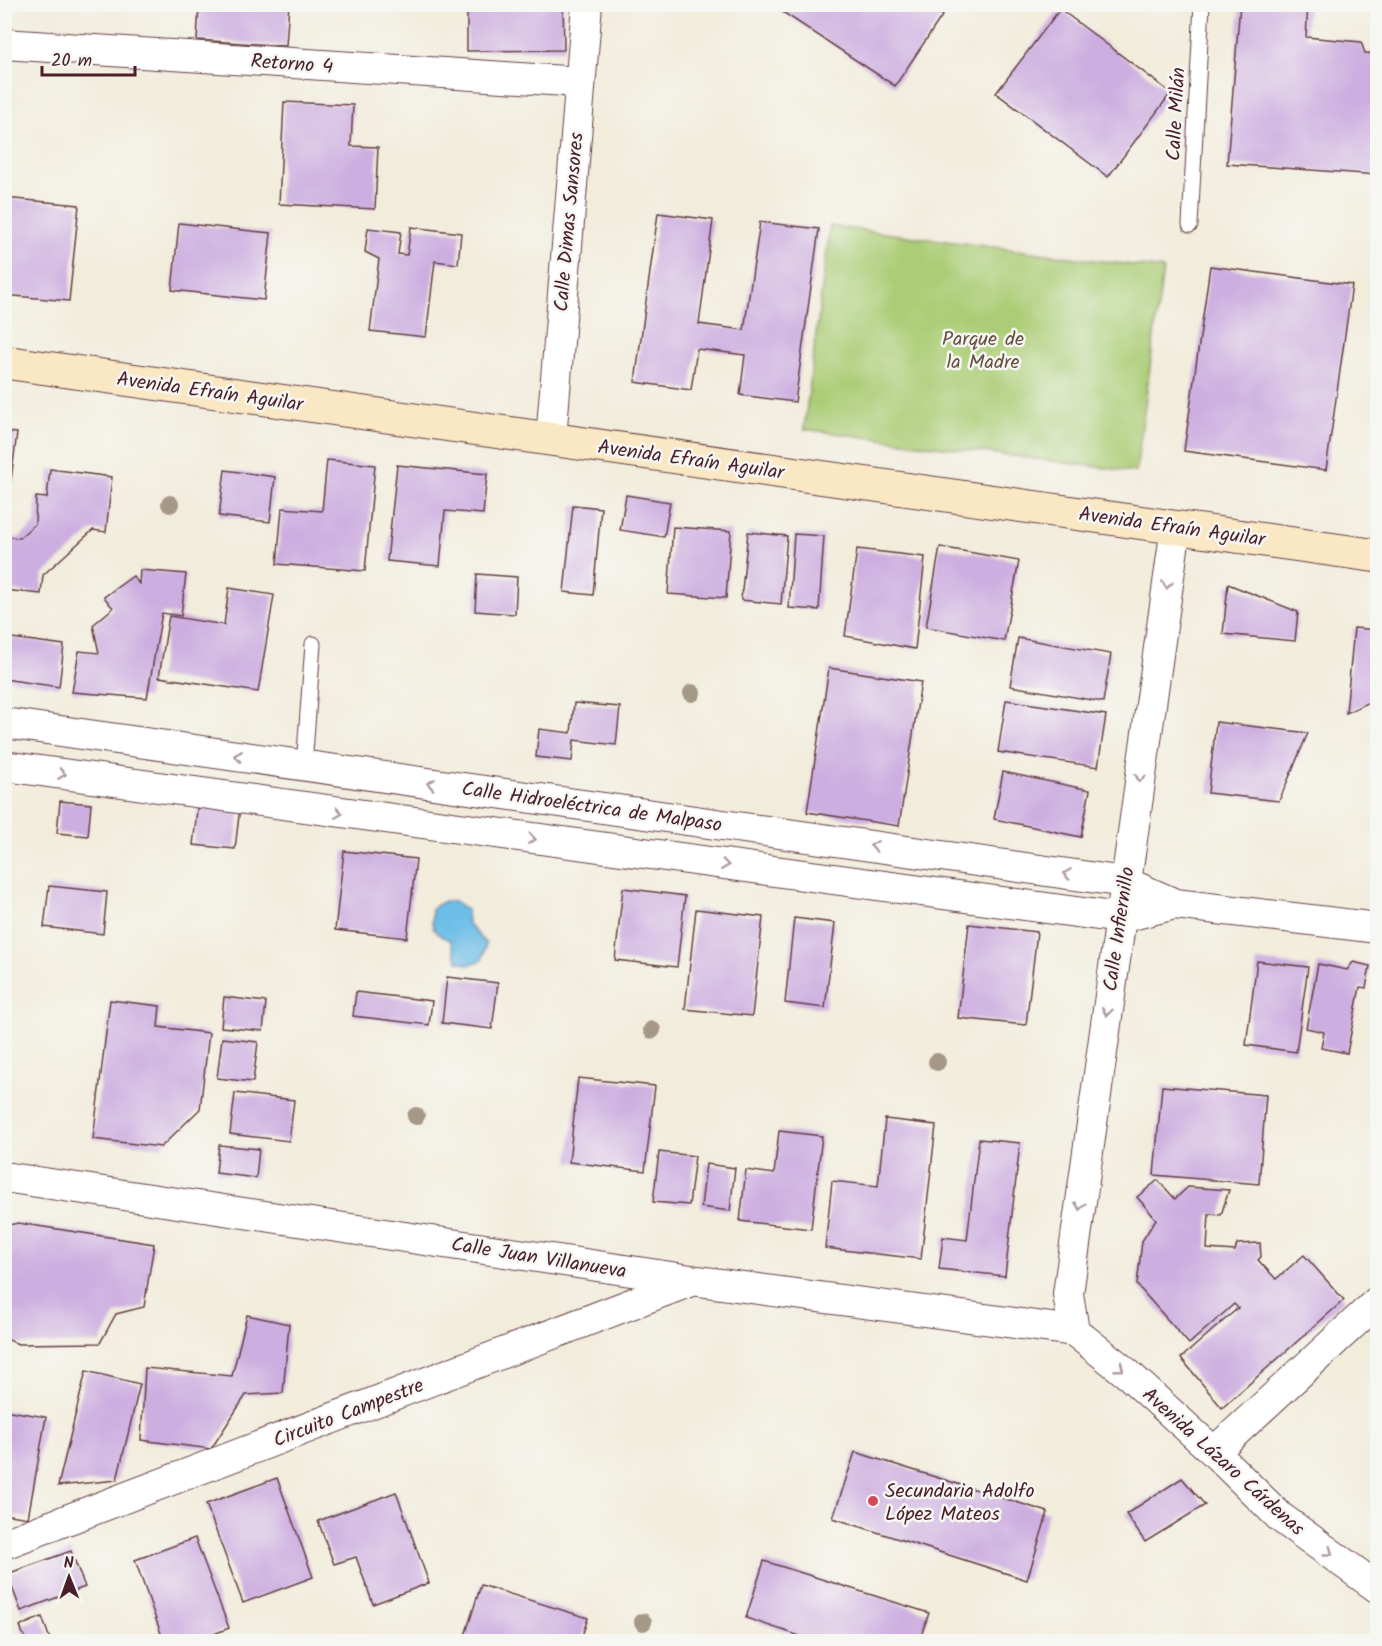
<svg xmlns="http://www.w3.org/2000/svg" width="1382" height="1646" viewBox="0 0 1382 1646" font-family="Kalam,sans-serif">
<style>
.green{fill:#abcd76;stroke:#7a7650;stroke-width:1.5}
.water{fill:#6cbde7;stroke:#5b6e89;stroke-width:1.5}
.building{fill:#cdaee0}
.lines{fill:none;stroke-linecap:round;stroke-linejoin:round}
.lane-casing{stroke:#633e45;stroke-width:17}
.street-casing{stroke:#633e45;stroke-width:32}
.secondary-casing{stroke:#633e45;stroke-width:35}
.lane{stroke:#fff;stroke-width:15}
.street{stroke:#fff;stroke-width:30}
.secondary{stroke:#fae7c3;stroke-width:33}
.tree{fill:#a69887}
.oneway{stroke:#ae9aa0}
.poi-dot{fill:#d1495b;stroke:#f6f6f2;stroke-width:2}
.labels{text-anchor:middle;stroke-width:5;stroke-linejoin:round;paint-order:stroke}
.street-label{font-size:20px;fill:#4a1f2b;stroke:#f6f6f2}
.park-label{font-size:20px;fill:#675342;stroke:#f6f6f2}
.poi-label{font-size:20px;fill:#4a1f2b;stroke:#f6f6f2;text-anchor:start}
</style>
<rect width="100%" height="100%" fill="#f6f6f2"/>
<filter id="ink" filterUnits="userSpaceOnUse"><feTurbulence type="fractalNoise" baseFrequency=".0167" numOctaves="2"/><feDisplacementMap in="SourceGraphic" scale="12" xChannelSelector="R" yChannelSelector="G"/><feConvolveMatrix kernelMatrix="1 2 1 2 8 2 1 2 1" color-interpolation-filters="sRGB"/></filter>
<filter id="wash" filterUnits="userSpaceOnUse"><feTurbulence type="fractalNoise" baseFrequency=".008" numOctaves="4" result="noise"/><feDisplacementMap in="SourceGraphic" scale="24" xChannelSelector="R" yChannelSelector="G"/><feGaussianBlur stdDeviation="1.35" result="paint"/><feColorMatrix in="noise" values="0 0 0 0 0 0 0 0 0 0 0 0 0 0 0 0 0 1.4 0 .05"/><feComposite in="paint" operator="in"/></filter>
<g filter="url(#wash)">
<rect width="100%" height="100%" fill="#f2ecdb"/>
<path class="green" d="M830 226 1163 269 1136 472 804 429Z"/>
<path class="water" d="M444 901 456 902 467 910 468 924 486 944 482 960 469 965 458 961 450 940C432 934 431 927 432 909Z"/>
<g id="blocks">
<g class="building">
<path d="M199 4H289L286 46 197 40Z"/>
<path d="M467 4H563L564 50 467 51Z"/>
<path d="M1240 4H1308L1306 37 1361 42 1365 53 1378 54V175L1227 164Z"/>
<path d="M772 5H945L948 7 895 86Z"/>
<path d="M1060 9 1171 93 1108 177 996 93Z"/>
<path d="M4 87 10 88 6 125H4Z"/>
<path d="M284 102 353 105 351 146 378 147 375 209 279 204Z"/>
<path d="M4 198 79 205 69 301 4 295Z"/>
<path d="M658 213 713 220 699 324 744 330 760 222 819 229 795 402 740 395 745 355 697 349 691 390 635 382Z"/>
<path d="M179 223 271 233 264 300 172 290Z"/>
<path d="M411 227 461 233 458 264 435 261 426 337 370 331 379 259 365 252 368 228 401 232 398 254 407 255Z"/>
<path d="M1210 266 1352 285 1326 470 1184 451Z"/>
<path d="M4 432 17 433 9 495H4Z"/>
<path d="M327 460 375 465 365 571 277 564 282 508 322 511Z"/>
<path d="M397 465 487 474 483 514 445 511 440 566 387 561Z"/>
<path d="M50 469 112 477 106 532 93 530 43 575 41 594 4 590V536L19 538 35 524 36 497 47 498Z"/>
<path d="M225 470 275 477 270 522 219 516Z"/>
<path d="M626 495 670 502 664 537 620 530Z"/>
<path d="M573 505 601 508 593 595 564 592Z"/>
<path d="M673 527 731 531 726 598 668 594Z"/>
<path d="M748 532 787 536 781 604 741 600Z"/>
<path d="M794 534 824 536 819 610 789 608Z"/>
<path d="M940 547 1019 561 1004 641 926 627Z"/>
<path d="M857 549 925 557 915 649 845 636Z"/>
<path d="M140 570 186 574 181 616 162 613 147 698 72 692 79 651 99 653 93 625 113 608 104 597 133 576 139 584Z"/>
<path d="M477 574 517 577 515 614 475 611Z"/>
<path d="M1228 584 1298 612 1295 641 1223 634Z"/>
<path d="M229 588 274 595 258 692 159 677 169 616 224 625Z"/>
<path d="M1354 628 1378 630V698L1346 713Z"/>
<path d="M4 637 64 645 59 687 4 679Z"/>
<path d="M1018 638 1111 654 1103 702 1010 686Z"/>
<path d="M829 668 921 682 899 826 807 812Z"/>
<path d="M1006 700 1106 715 1098 767 998 752Z"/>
<path d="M574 703 620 707 616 745 574 740 572 761 536 757 539 729 571 733Z"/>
<path d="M1216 722 1308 733 1279 801 1208 793Z"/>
<path d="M1003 772 1090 790 1081 837 994 819Z"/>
<path d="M60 801 91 804 88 836 57 833Z"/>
<path d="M198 802 240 807 235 849 193 845Z"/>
<path d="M344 851 416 859 407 938 335 930Z"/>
<path d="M49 886 107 892 103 934 44 927Z"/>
<path d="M623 888 685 896 677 967 615 960Z"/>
<path d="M696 909 763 917 752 1016 685 1009Z"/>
<path d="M794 918 835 923 825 1008 785 1003Z"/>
<path d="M969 924 1037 932 1026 1025 958 1018Z"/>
<path d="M1257 961 1308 967 1296 1052 1246 1045Z"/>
<path d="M1353 962 1370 966 1366 988 1360 987 1347 1053 1321 1048 1324 1032 1306 1028 1318 964 1347 970Z"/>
<path d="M447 977 498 983 492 1029 442 1023Z"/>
<path d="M356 992 432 1001 429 1025 353 1016Z"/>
<path d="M224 997 266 1002 263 1031 221 1027Z"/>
<path d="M110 1000 160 1006 158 1027 209 1033 200 1109 161 1147 93 1139Z"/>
<path d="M222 1038 258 1042 253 1082 217 1078Z"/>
<path d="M578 1078 655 1086 645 1171 569 1162Z"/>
<path d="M1162 1086 1266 1095 1259 1184 1154 1175Z"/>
<path d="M235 1093 294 1100 289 1141 230 1134Z"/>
<path d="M885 1119 936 1125 921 1259 825 1248 832 1181 878 1186Z"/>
<path d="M779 1131 822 1136 811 1229 740 1221 746 1170 774 1174Z"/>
<path d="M979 1139 1020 1143 1005 1276 939 1269 943 1237 967 1240Z"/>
<path d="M219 1145 259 1149 256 1178 216 1173Z"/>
<path d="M659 1152 695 1156 689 1205 653 1202Z"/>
<path d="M706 1164 735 1168 730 1211 701 1207Z"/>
<path d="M1158 1180 1175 1199 1188 1187 1229 1190 1221 1215 1209 1214 1207 1249 1235 1251 1237 1244 1260 1243 1261 1257 1258 1260 1276 1279 1304 1255 1344 1300 1222 1408 1181 1358 1238 1308 1234 1304 1189 1344 1137 1285 1142 1241 1156 1219 1137 1197Z"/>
<path d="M18 1223 154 1244 144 1307 116 1314 100 1343 18 1344 4 1338V1226Z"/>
<path d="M247 1315 289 1324 283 1393 246 1395 211 1449 141 1440 145 1368 232 1376Z"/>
<path d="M86 1371 140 1384 117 1480 58 1486Z"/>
<path d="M4 1410 46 1417 28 1518 4 1514Z"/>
<path d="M855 1452 1048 1512 1027 1580 833 1518Z"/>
<path d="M277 1478 313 1577 243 1603 206 1504Z"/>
<path d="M1182 1478 1205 1505 1145 1542 1126 1514Z"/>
<path d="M396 1492 429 1583 373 1604 356 1557 334 1564 318 1521Z"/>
<path d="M195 1538 229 1628 194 1642H164L135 1560Z"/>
<path d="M71 1551 85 1587 21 1611 7 1574Z"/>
<path d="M764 1561 929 1613 919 1642H818L746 1618Z"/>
<path d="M481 1585 588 1618 580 1642H463Z"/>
<path d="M42 1617 51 1642H26L20 1626Z"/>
</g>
</g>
</g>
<g filter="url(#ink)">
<use href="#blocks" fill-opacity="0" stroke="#633e45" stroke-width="1.5"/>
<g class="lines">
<g class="lane-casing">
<g id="lane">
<path d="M1190 225 1202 4"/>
<path d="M304 766 313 644"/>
</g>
</g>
<g class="street-casing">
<g id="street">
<path d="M4 44 580 82"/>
<path d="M551 439 587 4"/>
<path d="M4 723 1125 882 1175 904 1378 928"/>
<path d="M4 766 1120 918 1175 904"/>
<path d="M4 1177 691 1280 1074 1331"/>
<path d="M1074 1331 1068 1294 1176 527"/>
<path d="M1074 1331 1129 1375 1214 1452 1280 1517 1378 1588"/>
<path d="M1214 1452 1378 1301"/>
<path d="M4 1544 691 1281"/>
</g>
</g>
<g class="secondary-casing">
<path id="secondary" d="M4 362 1378 556"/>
</g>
<use href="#lane" class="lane"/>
<use href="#street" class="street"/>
<use href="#secondary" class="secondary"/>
</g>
<g class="tree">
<circle cx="170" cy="504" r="9"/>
<circle cx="692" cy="693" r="9"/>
<circle cx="652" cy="1030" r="9"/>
<circle cx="937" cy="1062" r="9"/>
<circle cx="416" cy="1116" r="9"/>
<circle cx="643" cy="1622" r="9"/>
</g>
<defs><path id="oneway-chevron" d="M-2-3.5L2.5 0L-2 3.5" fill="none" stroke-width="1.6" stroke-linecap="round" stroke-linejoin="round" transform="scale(1.5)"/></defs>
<g class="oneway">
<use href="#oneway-chevron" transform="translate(1167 585) rotate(98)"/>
<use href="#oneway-chevron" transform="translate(238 756) rotate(-172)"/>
<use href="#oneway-chevron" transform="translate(62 774) rotate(8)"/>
<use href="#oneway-chevron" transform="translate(1140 778) rotate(98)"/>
<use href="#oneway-chevron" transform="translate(431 784) rotate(-172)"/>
<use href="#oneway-chevron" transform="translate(339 813) rotate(8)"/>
<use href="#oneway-chevron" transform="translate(532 839) rotate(8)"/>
<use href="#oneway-chevron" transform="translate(874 846) rotate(-172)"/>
<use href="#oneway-chevron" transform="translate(725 865) rotate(8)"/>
<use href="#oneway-chevron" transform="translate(1067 874) rotate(-172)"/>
<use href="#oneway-chevron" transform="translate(1107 1012) rotate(98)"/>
<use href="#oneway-chevron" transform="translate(1080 1206) rotate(98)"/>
<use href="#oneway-chevron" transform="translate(1120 1368) rotate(39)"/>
<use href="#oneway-chevron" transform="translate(1329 1552) rotate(36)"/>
</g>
</g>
<circle class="poi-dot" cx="873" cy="1501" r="6"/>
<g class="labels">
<g class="street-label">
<text transform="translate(292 63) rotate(4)" y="7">Retorno 4</text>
<text transform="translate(1175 114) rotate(-87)" y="7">Calle Milán</text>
<text transform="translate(568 222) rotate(-85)" y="7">Calle Dimas Sansores</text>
<text transform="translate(210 391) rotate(8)" y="7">Avenida Efraín Aguilar</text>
<text transform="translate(691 459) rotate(8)" y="7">Avenida Efraín Aguilar</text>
<text transform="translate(1172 526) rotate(8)" y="7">Avenida Efraín Aguilar</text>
<text transform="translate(592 806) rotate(8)" y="7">Calle Hidroeléctrica de Malpaso</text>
<text transform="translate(1118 929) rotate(-82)" y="7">Calle Infiernillo</text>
<text transform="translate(539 1257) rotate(9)" y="7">Calle Juan Villanueva</text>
<text transform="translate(348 1412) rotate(-21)" y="7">Circuito Campestre</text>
<text transform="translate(1224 1461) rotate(42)" y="7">Avenida Lázaro Cárdenas</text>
</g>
<g class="park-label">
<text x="983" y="345">Parque de<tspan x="983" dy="23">la Madre</tspan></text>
</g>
<g class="poi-label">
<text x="885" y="1497">Secundaria Adolfo<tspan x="885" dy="23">López Mateos</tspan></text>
</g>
</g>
<rect width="1382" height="1646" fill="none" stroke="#f6f6f2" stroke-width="24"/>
<g transform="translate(69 1577) rotate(359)" stroke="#f6f6f2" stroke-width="4.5" paint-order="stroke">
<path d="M0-4.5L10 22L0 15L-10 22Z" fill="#4a1f2b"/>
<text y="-9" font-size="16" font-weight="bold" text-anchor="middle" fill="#4a1f2b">N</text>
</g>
<path d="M42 66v9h93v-9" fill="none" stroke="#4a1f2b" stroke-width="3"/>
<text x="51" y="66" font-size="18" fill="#4a1f2b" stroke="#f6f6f2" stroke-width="4.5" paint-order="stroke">20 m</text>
</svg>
